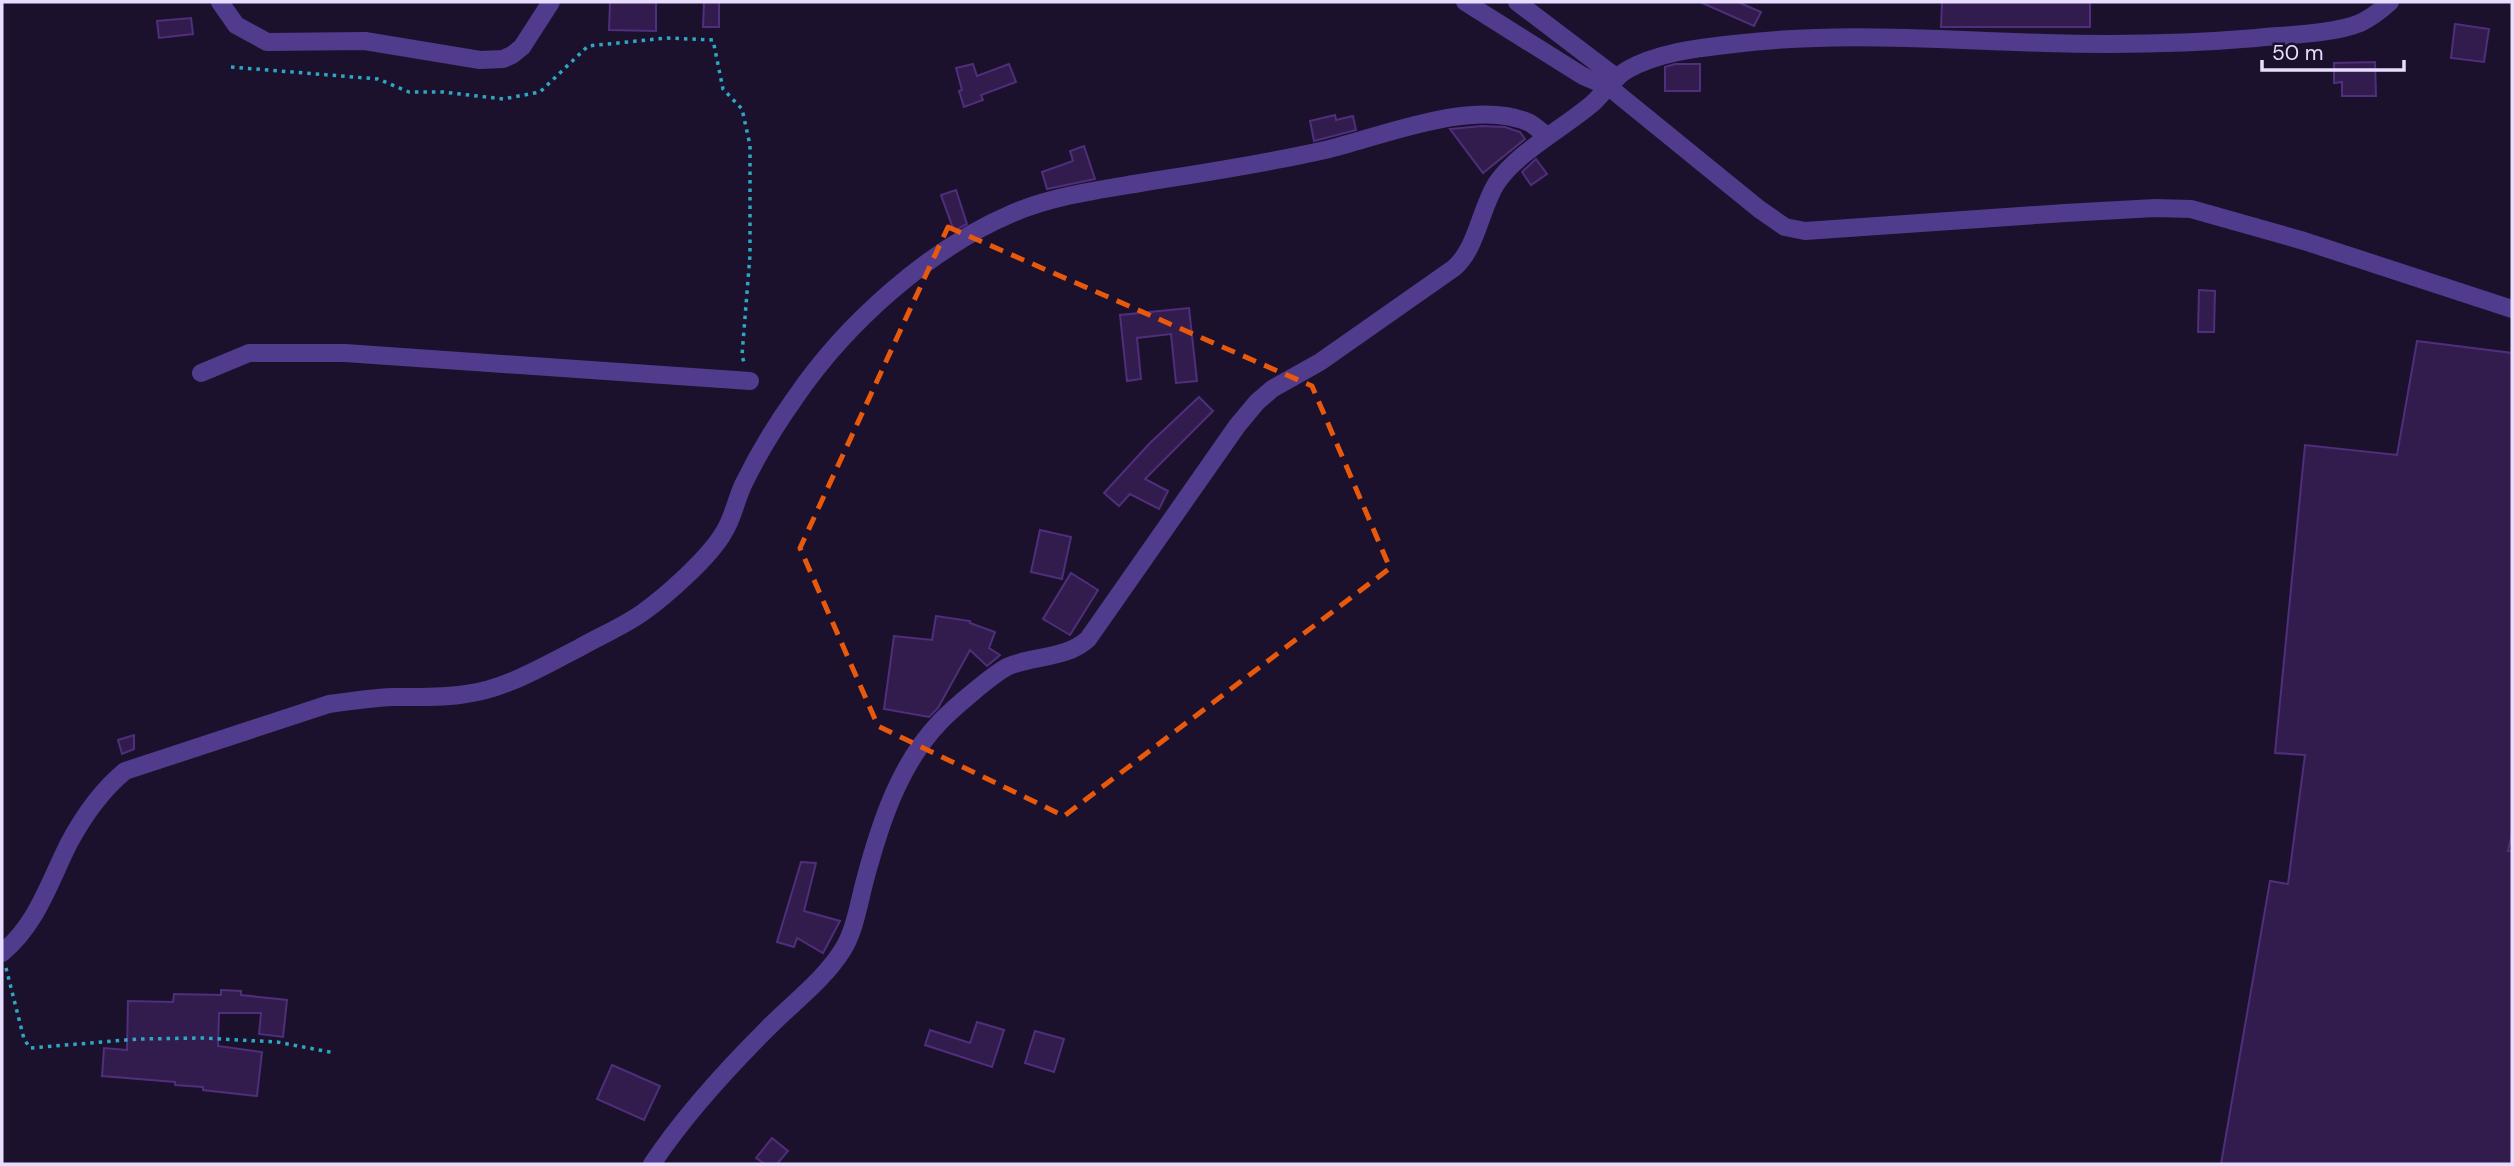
<svg xmlns="http://www.w3.org/2000/svg" width="2514" height="1166" viewBox="0 0 2514 1166" font-family="'DM Sans',sans-serif">
<style>
.building{fill:#321c4e;stroke:#4f2e7b;stroke-width:2}
.lines{fill:none;stroke-linecap:round;stroke-linejoin:round}
.path{stroke:#2ea8c2;stroke-width:3.5;stroke-dasharray:3.5 5;stroke-linecap:butt}
.minor{stroke:#513b8d;stroke-width:18}
.marked{fill:none;stroke:#e8590c;stroke-width:5;stroke-dasharray:14 9;stroke-linejoin:round}
</style>
<rect width="100%" height="100%" fill="#1c112d"/>
<g class="building">
<path d="M610 2H656V31L609 30Z"/>
<path d="M704 2H719V27H703Z"/>
<path d="M1700 2H1738L1761 12 1754 26Z"/>
<path d="M1942 2H2090V27H1941Z"/>
<path d="M191 18 193 34 159 38 157 21Z"/>
<path d="M2455 24 2489 29 2484 62 2451 58Z"/>
<path d="M2375 62 2376 96H2342V82L2334 83V63Z"/>
<path d="M973 64 977 76 1009 64 1016 82 981 95 983 100 964 107 959 91 962 90 956 68Z"/>
<path d="M1675 64H1700V91H1665V67Z"/>
<path d="M1335 115 1336 120 1353 116 1356 130 1314 141 1310 121Z"/>
<path d="M1482 126 1505 127 1520 132 1525 139 1483 173 1450 129Z"/>
<path d="M1084 146 1095 179 1047 189 1042 172 1073 161 1070 151Z"/>
<path d="M1536 159 1547 174 1531 185 1522 172Z"/>
<path d="M956 190 967 224 954 231 941 195Z"/>
<path d="M2199 290 2215 291 2214 332H2198Z"/>
<path d="M1189 308 1197 381 1176 383 1171 334 1137 338 1141 379 1127 381 1120 315Z"/>
<path d="M2417 341 2512 353V834L2508 851H2512V1164H2221L2270 881 2288 884 2305 755 2275 753 2305 445 2397 455Z"/>
<path d="M1199 397 1213 411 1145 479 1168 491 1159 509 1130 494 1119 506 1104 493 1150 443Z"/>
<path d="M1040 530 1071 537 1062 579 1031 572Z"/>
<path d="M1071 573 1098 590 1070 635 1043 619Z"/>
<path d="M936 616 970 621V623L995 632 989 648 1000 655 987 666 970 650 938 708 929 717 884 709 894 636 932 640Z"/>
<path d="M134 735V749L122 754 118 740Z"/>
<path d="M801 862 816 863 804 911 840 921 823 953 797 938 794 947 777 942Z"/>
<path d="M221 990 241 991V995L287 1000 283 1037 259 1034 261 1013H219L218 1046 262 1052 257 1096 203 1090V1087L175 1085V1082L102 1076 104 1048 127 1050 128 1001 173 1002 174 994 221 995Z"/>
<path d="M977 1022 1004 1030 992 1067 925 1045 930 1030 970 1043Z"/>
<path d="M1035 1031 1064 1039 1054 1072 1025 1063Z"/>
<path d="M612 1065 660 1086 644 1120 597 1099Z"/>
<path d="M772 1138 788 1151 777 1164H765L756 1158Z"/>
</g>
<g class="lines">
<g class="path">
<path d="M231 67 378 79 409 92H443L503 99 540 92 588 46 667 38 713 40 723 89 742 109 750 145V255L742 355 744 363"/>
<path d="M6 968 24 1039 30 1048 138 1039 202 1038 277 1042 335 1053"/>
</g>
<g class="minor">
<path d="M220 2 236 25 267 42 365 41 480 60 503 59 512 55 522 47 551 2"/>
<path d="M1465 2 1583 76 1609 87 1759 209 1785 227 1805 231 2065 213 2155 208 2191 209 2304 241 2512 309"/>
<path d="M1517 2 1617 78"/>
<path d="M201 373 249 353H345L750 381"/>
<path d="M2 953C37 924 49 883 69 843 83 817 102 790 125 771L329 704C350 701 372 698 393 697 417 697 442 698 466 694 506 689 543 666 579 648 600 636 622 627 642 613 666 596 710 557 724 532 733 518 736 500 743 485 758 454 775 426 795 398 846 323 930 248 1013 213 1053 196 1098 190 1140 183 1202 173 1264 164 1325 150 1381 137 1474 97 1530 123 1536 127 1542 132 1547 136"/>
<path d="M652 1164C684 1116 724 1072 765 1031 791 1004 822 982 842 951 855 931 859 902 865 880 880 824 899 765 939 723 950 711 995 672 1009 666 1036 655 1066 659 1088 639L1237 426 1257 402 1272 389 1320 362 1454 268C1477 248 1480 210 1496 184 1516 153 1564 128 1593 103 1604 93 1613 78 1627 70 1658 52 1699 48 1734 44 1840 31 1939 40 2045 43 2115 45 2185 44 2256 38 2285 35 2334 34 2360 23 2371 18 2381 10 2390 2"/>
</g>
</g>
<path class="marked" d="M948 227 1312 386 1390 568 1064 816 878 726 800 548Z"/>
<rect width="2514" height="1166" fill="none" stroke="#e9ddff" stroke-width="7"/>
<path d="M2262 60v10h142v-10" fill="none" stroke="#e9ddff" stroke-width="3.5"/>
<text x="2272" y="60" font-size="21" fill="#e9ddff" stroke="#1c112d" stroke-width="5" paint-order="stroke">50 m</text>
</svg>
